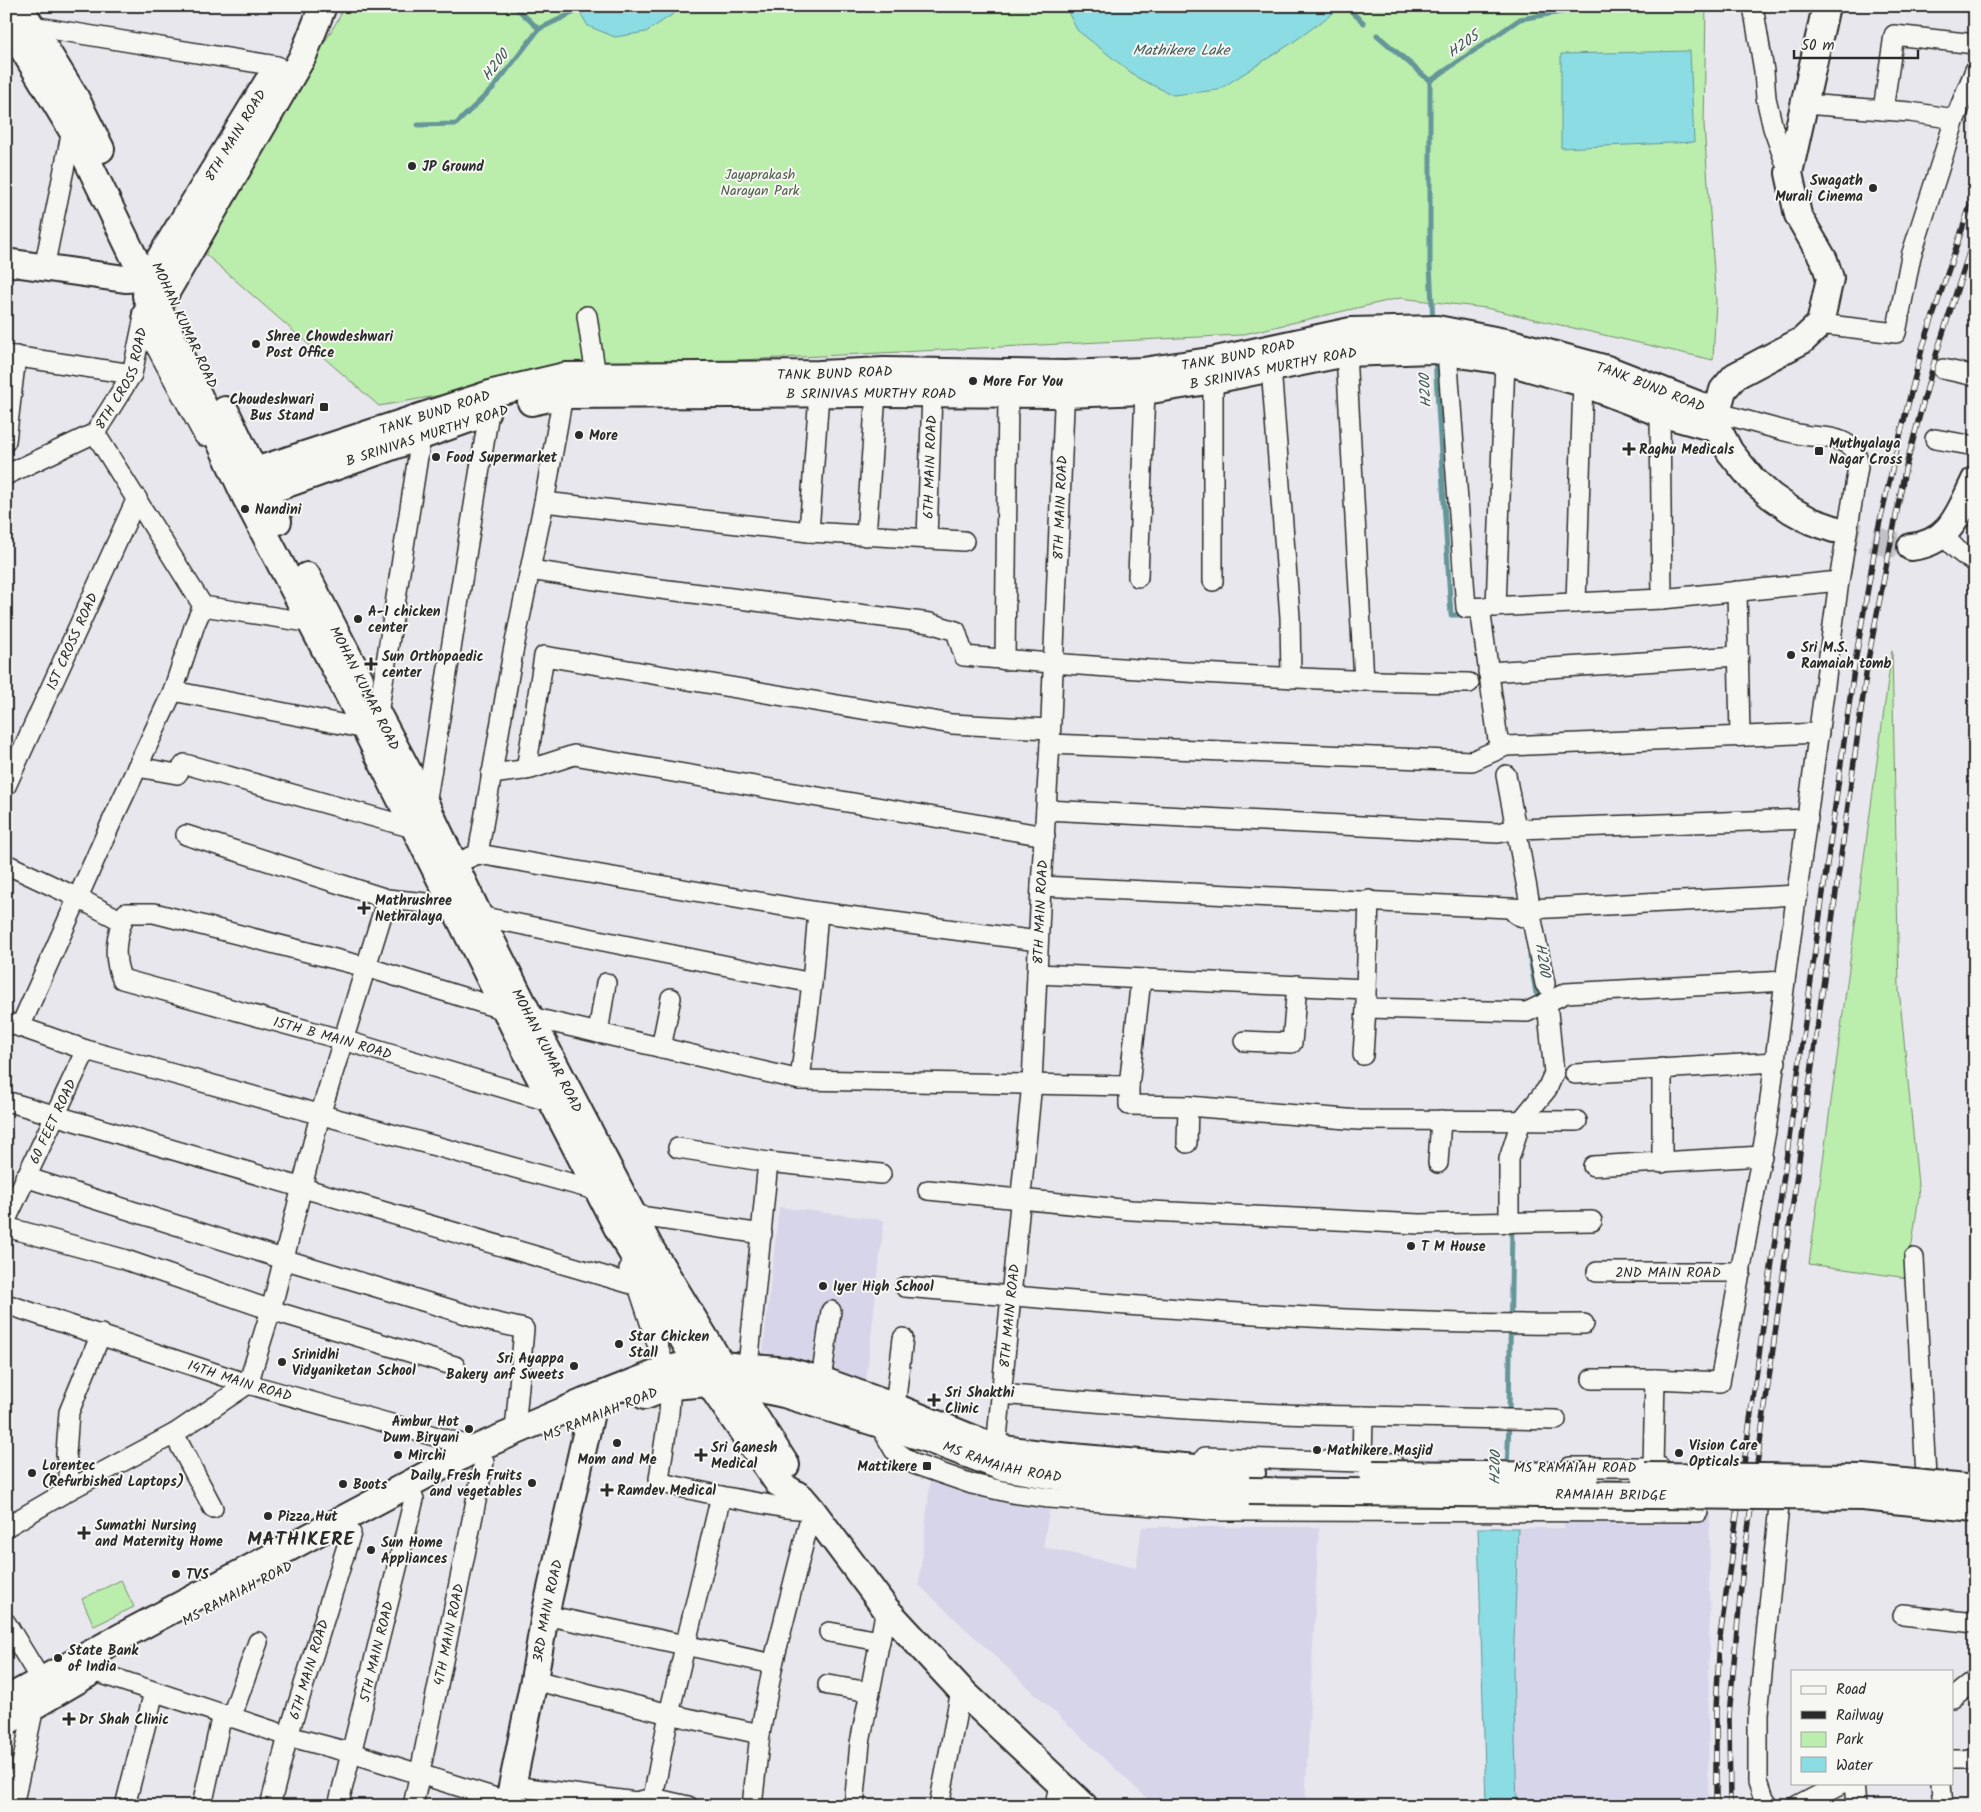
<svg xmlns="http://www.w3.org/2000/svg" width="1981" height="1812" viewBox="0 0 1981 1812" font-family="Kalam,sans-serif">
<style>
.built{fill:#d7d5e9}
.green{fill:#bbedac;stroke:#738c6c}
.water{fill:#8bdde3;stroke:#659699}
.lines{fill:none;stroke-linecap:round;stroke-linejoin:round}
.stream{stroke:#659699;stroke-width:5}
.secondary-tunnel{stroke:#c2c1c7;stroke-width:26;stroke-dasharray:26 13;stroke-linecap:butt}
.street-casing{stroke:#2b2b2b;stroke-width:22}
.secondary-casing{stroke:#2b2b2b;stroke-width:30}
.street{stroke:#f6f6f2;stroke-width:19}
.secondary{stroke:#f6f6f2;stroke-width:26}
.rail-casing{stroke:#2b2b2b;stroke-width:5.5}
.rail{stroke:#f6f6f2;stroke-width:4;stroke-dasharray:11;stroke-linecap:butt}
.secondary-bridge-casing{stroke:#2b2b2b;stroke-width:30;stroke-linecap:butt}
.secondary-bridge{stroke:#f6f6f2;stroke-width:26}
.poi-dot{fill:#2b2b2b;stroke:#f6f6f2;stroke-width:2}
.labels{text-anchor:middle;stroke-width:4;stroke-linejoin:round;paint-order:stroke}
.street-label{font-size:14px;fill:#2b2b2b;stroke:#f6f6f2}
.poi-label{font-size:14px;font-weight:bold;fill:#2b2b2b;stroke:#f6f6f2;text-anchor:start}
.park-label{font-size:14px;fill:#4f5c4b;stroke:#f6f6f2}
.water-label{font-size:15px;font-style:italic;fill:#435859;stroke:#f6f6f2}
.district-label{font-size:19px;font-weight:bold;letter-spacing:1px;fill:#2b2b2b;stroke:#f6f6f2}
</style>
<rect width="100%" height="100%" fill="#e8e7ee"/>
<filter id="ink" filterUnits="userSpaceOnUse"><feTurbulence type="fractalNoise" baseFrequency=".02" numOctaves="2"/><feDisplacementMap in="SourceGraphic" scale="10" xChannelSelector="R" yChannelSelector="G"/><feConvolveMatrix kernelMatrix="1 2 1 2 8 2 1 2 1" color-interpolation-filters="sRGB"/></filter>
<g filter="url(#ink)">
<g class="built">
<path d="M779 1207 884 1220 866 1382 763 1352Z"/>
<path d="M931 1474 1050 1506 1043 1547 1136 1568 1142 1527H1319L1305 1806H1155L919 1585Z"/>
<path d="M1565 1514H1710L1708 1806H1517L1513 1670 1518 1528H1564Z"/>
</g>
<g class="green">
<path d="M342 6H1706L1704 125 1716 301 1713 360 1486 308 1400 298 1240 335 601 367 379 406 202 251 340 16Z"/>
<path d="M1892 651 1899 989 1919 1195 1907 1278 1809 1264Z"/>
<path d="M121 1580 134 1607 94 1626 82 1599Z"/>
</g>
<g class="water">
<path d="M576 6H685L646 32 615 37 588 26Z"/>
<path d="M1065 6H1343L1292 43 1218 90 1173 95 1138 78 1077 30Z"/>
<path d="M1690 51 1694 142 1561 148V54Z"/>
<path d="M1478 1528H1518L1513 1670 1517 1806H1486Z"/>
</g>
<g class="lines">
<g class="stream">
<path d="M514 6 539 29"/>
<path d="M1345 6 1364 23"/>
<path d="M1377 35 1430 81V266L1433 322"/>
<path d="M1430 81 1520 19 1597 6"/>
<path d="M418 125 456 124 493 88 539 29 587 6"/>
<path d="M1435 358 1451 615H1465"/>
<path d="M1530 958 1536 993"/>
<path d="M1509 1415 1512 1226"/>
<path d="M1507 1468 1509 1424"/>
</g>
<path class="secondary-tunnel" d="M1834 529 1890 544 1911 547"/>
<g class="street-casing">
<g id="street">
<path d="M1753 6 1764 71 1766 98 1773 128 1789 173"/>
<path d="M32 26 277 66"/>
<path d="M1804 104 1910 112 1955 119"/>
<path d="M1883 110 1894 35 1975 44"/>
<path d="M44 268 72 130"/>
<path d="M587 316 596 376"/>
<path d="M143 323 204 436"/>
<path d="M1820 324 1896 333 1911 256 1955 119 1975 70"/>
<path d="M1447 352 1466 608 1662 599 1839 581"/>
<path d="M1346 353 1364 681"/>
<path d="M6 355 132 374"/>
<path d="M1271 367 1290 617 1291 678"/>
<path d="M1943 369 1975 376"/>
<path d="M1660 413 1662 599"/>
<path d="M1935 439 1975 446"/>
<path d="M6 441 16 356"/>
<path id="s1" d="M6 475 95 433 132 374 144 317"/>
<path d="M544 502 809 532 964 541"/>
<path d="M809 532 819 394"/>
<path d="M1944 534C1952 547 1961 555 1975 562"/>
<path d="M866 536 876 393"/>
<path id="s2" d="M927 539 932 393"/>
<path d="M530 570 629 585 930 623 956 631 964 656C1132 670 1300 681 1469 683"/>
<path d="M1138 577 1145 391"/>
<path d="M1213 581V380"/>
<path d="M1737 591 1740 736"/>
<path d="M1576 603 1583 383"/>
<path d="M203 606 300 621"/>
<path d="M1496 607 1505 361"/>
<path d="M1480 608 1498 740"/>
<path d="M1005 660 1008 394"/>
<path d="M1488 672 1738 656"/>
<path d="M173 691 356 727"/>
<path d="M378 714 421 437"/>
<path d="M1050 744 1472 761 1506 746 1819 733"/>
<path d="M137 767 177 774 185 764 406 826"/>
<path d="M526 770 544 656 952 724 1050 729"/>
<path d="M491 774 531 769 574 755 1045 836"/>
<path d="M1506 775 1529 899"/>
<path id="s3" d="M6 786 137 498"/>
<path d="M426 805 489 412"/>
<path d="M1046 810 1498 833 1515 829 1808 819"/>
<path d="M186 835 387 899 446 905 461 898"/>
<path d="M478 854 818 912 1038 941"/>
<path d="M466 859 478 854 513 652 544 502 563 395"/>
<path d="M6 864 78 898 122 921"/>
<path d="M1041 886 1530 909 1798 895"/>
<path d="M1513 910C1517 918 1525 916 1532 920L1545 984"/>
<path d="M479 916 812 983"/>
<path d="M1037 974 1366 989V1008L1527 1012 1566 993 1785 981"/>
<path d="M1141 979 1129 1086V1105L1188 1106 1359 1120 1577 1121"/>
<path d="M1366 989 1369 900"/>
<path id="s4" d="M498 1008 366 967 154 913H126C116 933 112 958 122 979L343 1040 544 1100"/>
<path d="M530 1017 800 1080 1129 1086"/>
<path d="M6 1022 86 1050 588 1188"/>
<path d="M20 1027 112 821 173 691 195 624 203 606 95 433"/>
<path d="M598 1033 606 983"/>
<path d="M1244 1041 1292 1043 1297 985"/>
<path d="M661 1048 671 998"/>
<path d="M1363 1055 1366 1008"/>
<path d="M1575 1074 1776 1062"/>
<path d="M800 1080 812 983 818 912"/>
<path d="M6 1101 638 1286"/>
<path d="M1187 1143 1188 1106"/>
<path d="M678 1148 768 1162 881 1174"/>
<path d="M1438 1163 1441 1120"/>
<path d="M1662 1163V1068"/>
<path d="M1593 1166 1762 1156"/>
<path d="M25 1177 283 1259 489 1321 524 1329 515 1431"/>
<path d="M928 1190 1131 1210 1419 1224 1592 1221"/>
<path d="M633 1215 762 1234"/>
<path id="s5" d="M6 1220 86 1050"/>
<path d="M1509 1223V1159L1521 1121 1547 1089 1554 1073 1547 1002"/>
<path d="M6 1227 123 1259 271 1310 455 1366"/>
<path d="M1914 1258 1926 1476"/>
<path d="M629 1269 638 1286 671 1386 669 1413 659 1479 662 1483 721 1496"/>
<path id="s6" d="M1597 1272H1741"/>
<path d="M905 1287C1131 1306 1357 1326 1584 1324"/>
<path id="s7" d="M6 1304 248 1384 477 1448"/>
<path d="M752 1379 748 1367 768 1162"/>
<path d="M1592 1379H1655"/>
<path d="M821 1380 831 1311"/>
<path d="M1001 1394C1122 1405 1242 1415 1363 1416L1362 1462"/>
<path d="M895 1407 903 1338"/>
<path d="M1363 1416 1556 1420"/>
<path d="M879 1424 894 1450 914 1464 972 1484 1012 1493 1049 1498 1223 1511 1698 1512"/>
<path d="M174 1434 213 1508"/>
<path id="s8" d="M1008 1446 996 1448 1032 1083 1041 886 1050 744 1065 383"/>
<path d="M1205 1457 1393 1463"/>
<path d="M1570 1467H1660"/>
<path d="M1653 1467 1655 1379 1720 1382 1766 1131 1785 981 1839 581 1858 467C1858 458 1856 449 1847 444 1834 435 1814 438 1798 434 1771 428 1744 420 1717 412"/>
<path d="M71 1489 66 1454 69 1412 101 1334"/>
<path d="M6 1527 71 1489 174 1434 248 1384 271 1310 320 1115 387 899"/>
<path d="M545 1615 773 1664"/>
<path d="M1903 1615 1975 1623"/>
<path d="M6 1623 47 1690"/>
<path d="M829 1632 880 1641"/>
<path d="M93 1671 288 1736 352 1753 509 1802"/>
<path d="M534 1680 669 1714 760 1734"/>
<path d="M828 1685 870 1692"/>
<path d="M1952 1698 1975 1680"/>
<path d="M231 1718 258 1642"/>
<path d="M1952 1759H1975"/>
<path d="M1854 1783 1856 1806"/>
<path d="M1941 1783 1943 1806"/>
<path d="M512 1786 636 1802 653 1798 688 1806"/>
<path d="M653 1798 669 1714 721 1496 786 1508 812 1510 773 1664 760 1734 752 1806"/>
<path d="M13 1806 34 1707"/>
<path d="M125 1806 154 1692"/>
<path d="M202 1806 222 1714"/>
<path id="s9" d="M270 1806 288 1736 351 1533"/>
<path id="s10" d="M338 1806 414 1499"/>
<path id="s11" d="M413 1806 484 1462"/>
<path d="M854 1806 860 1743 886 1609"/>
<path d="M939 1806 961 1690"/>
<path d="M1055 1806 1059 1784"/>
<path d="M1769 1806 1764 1799 1758 1781V1714L1779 1506"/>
<path d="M1798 1806 1842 1783"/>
</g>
</g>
<g class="secondary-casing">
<g id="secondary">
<path d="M19 6 75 97 101 149"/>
<path d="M1826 6 1789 173 1798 215 1824 260 1830 278 1820 324 1803 340 1735 376 1723 390 1717 412 1718 429 1730 452 1752 479 1771 496 1791 510 1811 521 1834 529"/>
<path d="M6 21 75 135 147 284 246 498 341 680 521 1041 619 1231 709 1383 778 1483 801 1497 812 1510 886 1609 961 1690 1084 1806"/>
<path d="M6 262 125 279 144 278"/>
<path id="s12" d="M146 296 147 284 157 263 267 83"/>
<path d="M146 314 157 306 168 289 303 56 323 6"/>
<path id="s13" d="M531 402 563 395 876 393 1065 394 1145 391 1213 380 1346 353 1433 350 1505 361 1583 383 1660 413 1718 429"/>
<path d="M225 410 278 521"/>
<path id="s14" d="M240 476 493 393 565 376 819 374 884 371 1065 374 1143 371 1216 360 1351 331 1437 329 1515 344 1607 369 1717 412"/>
<path d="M247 498 486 413"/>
<path d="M1911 547C1951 543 1959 512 1975 480"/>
<path d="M307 576 360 679"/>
<path id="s15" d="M377 713 426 805 479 916 530 1017 649 1246 721 1364 786 1465"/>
<path id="s16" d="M645 1396 671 1386 709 1383 751 1387 784 1394 925 1438 1002 1467 1048 1475 1132 1485 1249 1491"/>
<path d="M6 1700 130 1632 477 1448 584 1402 665 1370 678 1367 711 1364 787 1371 821 1380 895 1407 996 1448 1049 1455 1252 1473"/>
<path d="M6 1722 88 1674"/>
<path id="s17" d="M508 1806 534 1680 545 1615 590 1417"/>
</g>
</g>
<use href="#street" class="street"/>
<use href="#secondary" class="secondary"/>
<g class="rail-casing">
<g id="rail">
<path d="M1716 1806V1709L1720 1637 1855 662 1879 525 1900 436 1922 349 1975 191"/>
<path d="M1730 1806 1729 1715 1743 1566 1868 660 1905 470 1936 355 1975 234"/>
</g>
</g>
<use href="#rail" class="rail"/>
<g class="secondary-bridge-casing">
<g id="secondary-bridge">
<path d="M1373 1474 1586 1476"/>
<path d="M1645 1476 1863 1478 1975 1489"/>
<path id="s18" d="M1249 1491 1862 1497 1975 1508"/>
</g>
</g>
<use href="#secondary-bridge" class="secondary-bridge"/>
</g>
</g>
<g class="poi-dot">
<circle cx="412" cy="166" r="5"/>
<circle cx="1873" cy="188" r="5"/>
<circle cx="256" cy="344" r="5"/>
<circle cx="973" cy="381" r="5"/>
<rect x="319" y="402" width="10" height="10" rx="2.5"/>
<circle cx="579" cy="435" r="5"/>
<path d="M1626.5 441.5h5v5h5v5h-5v5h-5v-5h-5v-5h5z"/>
<rect x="1814" y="446" width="10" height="10" rx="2.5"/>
<circle cx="436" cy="457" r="5"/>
<circle cx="245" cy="509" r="5"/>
<circle cx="358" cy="619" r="5"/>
<circle cx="1791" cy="655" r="5"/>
<path d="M368.5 656.5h5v5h5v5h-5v5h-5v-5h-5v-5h5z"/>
<path d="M361.5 900.5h5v5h5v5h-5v5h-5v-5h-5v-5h5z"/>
<circle cx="1411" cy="1246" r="5"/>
<circle cx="823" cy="1286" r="5"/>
<circle cx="619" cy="1344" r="5"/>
<circle cx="282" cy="1362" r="5"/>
<circle cx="574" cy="1366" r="5"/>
<path d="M931.5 1392.5h5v5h5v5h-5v5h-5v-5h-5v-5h5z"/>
<circle cx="469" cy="1429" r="5"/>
<circle cx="617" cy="1443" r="5"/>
<circle cx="1317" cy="1450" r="5"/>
<circle cx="1679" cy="1453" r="5"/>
<circle cx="398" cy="1455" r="5"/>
<path d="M698.5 1447.5h5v5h5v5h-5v5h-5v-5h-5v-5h5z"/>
<rect x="922" y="1461" width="10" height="10" rx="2.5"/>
<circle cx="32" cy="1473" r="5"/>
<circle cx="532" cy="1483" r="5"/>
<circle cx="343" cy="1484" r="5"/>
<path d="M604.5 1482.5h5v5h5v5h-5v5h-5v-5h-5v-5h5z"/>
<circle cx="268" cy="1516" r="5"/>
<path d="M81.5 1525.5h5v5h5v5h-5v5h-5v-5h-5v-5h5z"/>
<circle cx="371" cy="1550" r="5"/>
<circle cx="176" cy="1574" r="5"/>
<circle cx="58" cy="1658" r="5"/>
<path d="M66.5 1711.5h5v5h5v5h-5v5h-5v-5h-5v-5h5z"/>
</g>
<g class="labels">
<g class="street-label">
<text dy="5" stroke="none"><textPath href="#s12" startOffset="185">8TH MAIN ROAD</textPath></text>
<text transform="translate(185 325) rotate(65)" y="5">MOHAN KUMAR ROAD</text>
<text dy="5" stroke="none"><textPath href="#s14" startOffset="1015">TANK BUND ROAD</textPath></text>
<text dy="5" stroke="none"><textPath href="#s13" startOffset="745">B SRINIVAS MURTHY ROAD</textPath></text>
<text dy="5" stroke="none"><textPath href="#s14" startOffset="610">TANK BUND ROAD</textPath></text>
<text dy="5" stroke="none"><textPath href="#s1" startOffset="160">8TH CROSS ROAD</textPath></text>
<text dy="5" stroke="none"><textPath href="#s14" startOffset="1438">TANK BUND ROAD</textPath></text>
<text dy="5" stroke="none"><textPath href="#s13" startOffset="341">B SRINIVAS MURTHY ROAD</textPath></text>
<text dy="5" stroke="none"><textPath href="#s14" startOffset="205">TANK BUND ROAD</textPath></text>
<text transform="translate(427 435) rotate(-18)" y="5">B SRINIVAS MURTHY ROAD</text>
<text dy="5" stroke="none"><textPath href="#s2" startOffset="72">6TH MAIN ROAD</textPath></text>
<text dy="5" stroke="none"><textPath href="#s8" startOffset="955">8TH MAIN ROAD</textPath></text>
<text dy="5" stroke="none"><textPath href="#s3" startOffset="159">1ST CROSS ROAD</textPath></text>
<text transform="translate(365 688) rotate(63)" y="5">MOHAN KUMAR ROAD</text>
<text dy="5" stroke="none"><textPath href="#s8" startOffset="550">8TH MAIN ROAD</textPath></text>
<text dy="5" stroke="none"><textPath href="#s4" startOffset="672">15TH B MAIN ROAD</textPath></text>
<text dy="5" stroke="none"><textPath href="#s15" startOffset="378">MOHAN KUMAR ROAD</textPath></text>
<text dy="5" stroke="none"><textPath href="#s5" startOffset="109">60 FEET ROAD</textPath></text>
<text dy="5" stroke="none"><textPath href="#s6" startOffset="71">2ND MAIN ROAD</textPath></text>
<text dy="5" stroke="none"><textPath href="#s8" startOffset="145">8TH MAIN ROAD</textPath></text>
<text dy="5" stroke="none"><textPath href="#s7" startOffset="246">14TH MAIN ROAD</textPath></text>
<text transform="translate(600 1414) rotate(-22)" y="5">MS RAMAIAH ROAD</text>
<text dy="5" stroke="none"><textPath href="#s16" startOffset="371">MS RAMAIAH ROAD</textPath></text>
<text x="1575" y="1472">MS RAMAIAH ROAD</text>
<text dy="5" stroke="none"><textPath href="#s18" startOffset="362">RAMAIAH BRIDGE</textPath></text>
<text transform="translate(237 1593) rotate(-28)" y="5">MS RAMAIAH ROAD</text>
<text dy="5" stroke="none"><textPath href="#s17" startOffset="199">3RD MAIN ROAD</textPath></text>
<text dy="5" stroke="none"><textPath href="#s11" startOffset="175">4TH MAIN ROAD</textPath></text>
<text dy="5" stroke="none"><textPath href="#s10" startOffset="159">5TH MAIN ROAD</textPath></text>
<text dy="5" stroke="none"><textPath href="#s9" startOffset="142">6TH MAIN ROAD</textPath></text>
</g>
<g class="poi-label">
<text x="422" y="171">JP Ground</text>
<text x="1863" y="185" text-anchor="end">Swagath<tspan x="1863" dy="16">Murali Cinema</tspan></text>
<text x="266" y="341">Shree Chowdeshwari<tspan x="266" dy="16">Post Office</tspan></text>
<text x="983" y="386">More For You</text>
<text x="314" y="404" text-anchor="end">Choudeshwari<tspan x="314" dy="16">Bus Stand</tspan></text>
<text x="589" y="440">More</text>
<text x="1829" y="448">Muthyalaya<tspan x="1829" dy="16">Nagar Cross</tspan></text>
<text x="1639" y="454">Raghu Medicals</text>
<text x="446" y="462">Food Supermarket</text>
<text x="255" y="514">Nandini</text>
<text x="368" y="616">A-1 chicken<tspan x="368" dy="16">center</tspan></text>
<text x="1801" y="652">Sri M.S.<tspan x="1801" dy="16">Ramaiah tomb</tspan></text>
<text x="382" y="661">Sun Orthopaedic<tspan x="382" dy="16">center</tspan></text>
<text x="375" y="905">Mathrushree<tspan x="375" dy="16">Nethralaya</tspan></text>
<text x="1421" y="1251">T M House</text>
<text x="833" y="1291">Iyer High School</text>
<text x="629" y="1341">Star Chicken<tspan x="629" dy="16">Stall</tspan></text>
<text x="292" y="1359">Srinidhi<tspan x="292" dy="16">Vidyaniketan School</tspan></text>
<text x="564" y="1363" text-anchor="end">Sri Ayappa<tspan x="564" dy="16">Bakery anf Sweets</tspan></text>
<text x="945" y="1397">Sri Shakthi<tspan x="945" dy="16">Clinic</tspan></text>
<text x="459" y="1426" text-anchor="end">Ambur Hot<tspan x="459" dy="16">Dum Biryani</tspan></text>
<text x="1689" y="1450">Vision Care<tspan x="1689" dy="16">Opticals</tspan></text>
<text x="711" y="1452">Sri Ganesh<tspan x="711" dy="16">Medical</tspan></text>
<text x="1327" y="1455">Mathikere Masjid</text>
<text x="408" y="1460">Mirchi</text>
<text x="617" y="1464" text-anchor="middle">Mom and Me</text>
<text x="42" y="1470">Lorentec<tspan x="42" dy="16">(Refurbished Laptops)</tspan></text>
<text x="917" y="1471" text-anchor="end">Mattikere</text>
<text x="522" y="1480" text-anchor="end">Daily Fresh Fruits<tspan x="522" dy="16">and vegetables</tspan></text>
<text x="353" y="1489">Boots</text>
<text x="617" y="1495">Ramdev Medical</text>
<text x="278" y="1521">Pizza Hut</text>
<text x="95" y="1530">Sumathi Nursing<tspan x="95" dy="16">and Maternity Home</tspan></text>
<text x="381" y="1547">Sun Home<tspan x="381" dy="16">Appliances</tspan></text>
<text x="186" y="1579">TVS</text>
<text x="68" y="1655">State Bank<tspan x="68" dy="16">of India</tspan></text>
<text x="79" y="1724">Dr Shah Clinic</text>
</g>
<g class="park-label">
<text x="760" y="179">Jayaprakash<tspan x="760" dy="16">Narayan Park</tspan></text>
</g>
<g class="water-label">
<text transform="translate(1463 44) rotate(-35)" y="5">H205</text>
<text x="1181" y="55">Mathikere Lake</text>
<text transform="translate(495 65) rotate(-52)" y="5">H200</text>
<text transform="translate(1425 391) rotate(-93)" y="5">H200</text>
<text transform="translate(1543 960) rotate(81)" y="5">H200</text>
<text transform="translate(1495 1468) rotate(-88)" y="5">H200</text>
</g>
<g class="district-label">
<text x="301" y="1545">MATHIKERE</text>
</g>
</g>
<rect width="1981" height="1812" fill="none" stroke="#f6f6f2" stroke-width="25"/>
<rect x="12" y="12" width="1956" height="1787" fill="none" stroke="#2b2b2b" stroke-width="2" filter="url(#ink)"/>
<rect x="1791" y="1670" width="162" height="115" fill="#f6f6f2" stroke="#a5a5a2"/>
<rect x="1801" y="1686" width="25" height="8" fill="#f6f6f2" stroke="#a5a5a2"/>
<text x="1836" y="1694" font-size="15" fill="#2b2b2b">Road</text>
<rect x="1801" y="1711" width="25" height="8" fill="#2b2b2b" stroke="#a5a5a2"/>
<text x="1836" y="1720" font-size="15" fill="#2b2b2b">Railway</text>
<rect x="1801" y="1732" width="25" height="15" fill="#bbedac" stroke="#a5a5a2"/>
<text x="1836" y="1744" font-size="15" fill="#2b2b2b">Park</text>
<rect x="1801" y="1757" width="25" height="15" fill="#8bdde3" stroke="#a5a5a2"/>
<text x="1836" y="1770" font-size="15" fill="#2b2b2b">Water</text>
<path d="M1794 50v8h124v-8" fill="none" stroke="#2b2b2b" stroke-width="2.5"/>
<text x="1801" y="50" font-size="15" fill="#2b2b2b" stroke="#f6f6f2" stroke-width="4" paint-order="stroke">50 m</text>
</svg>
